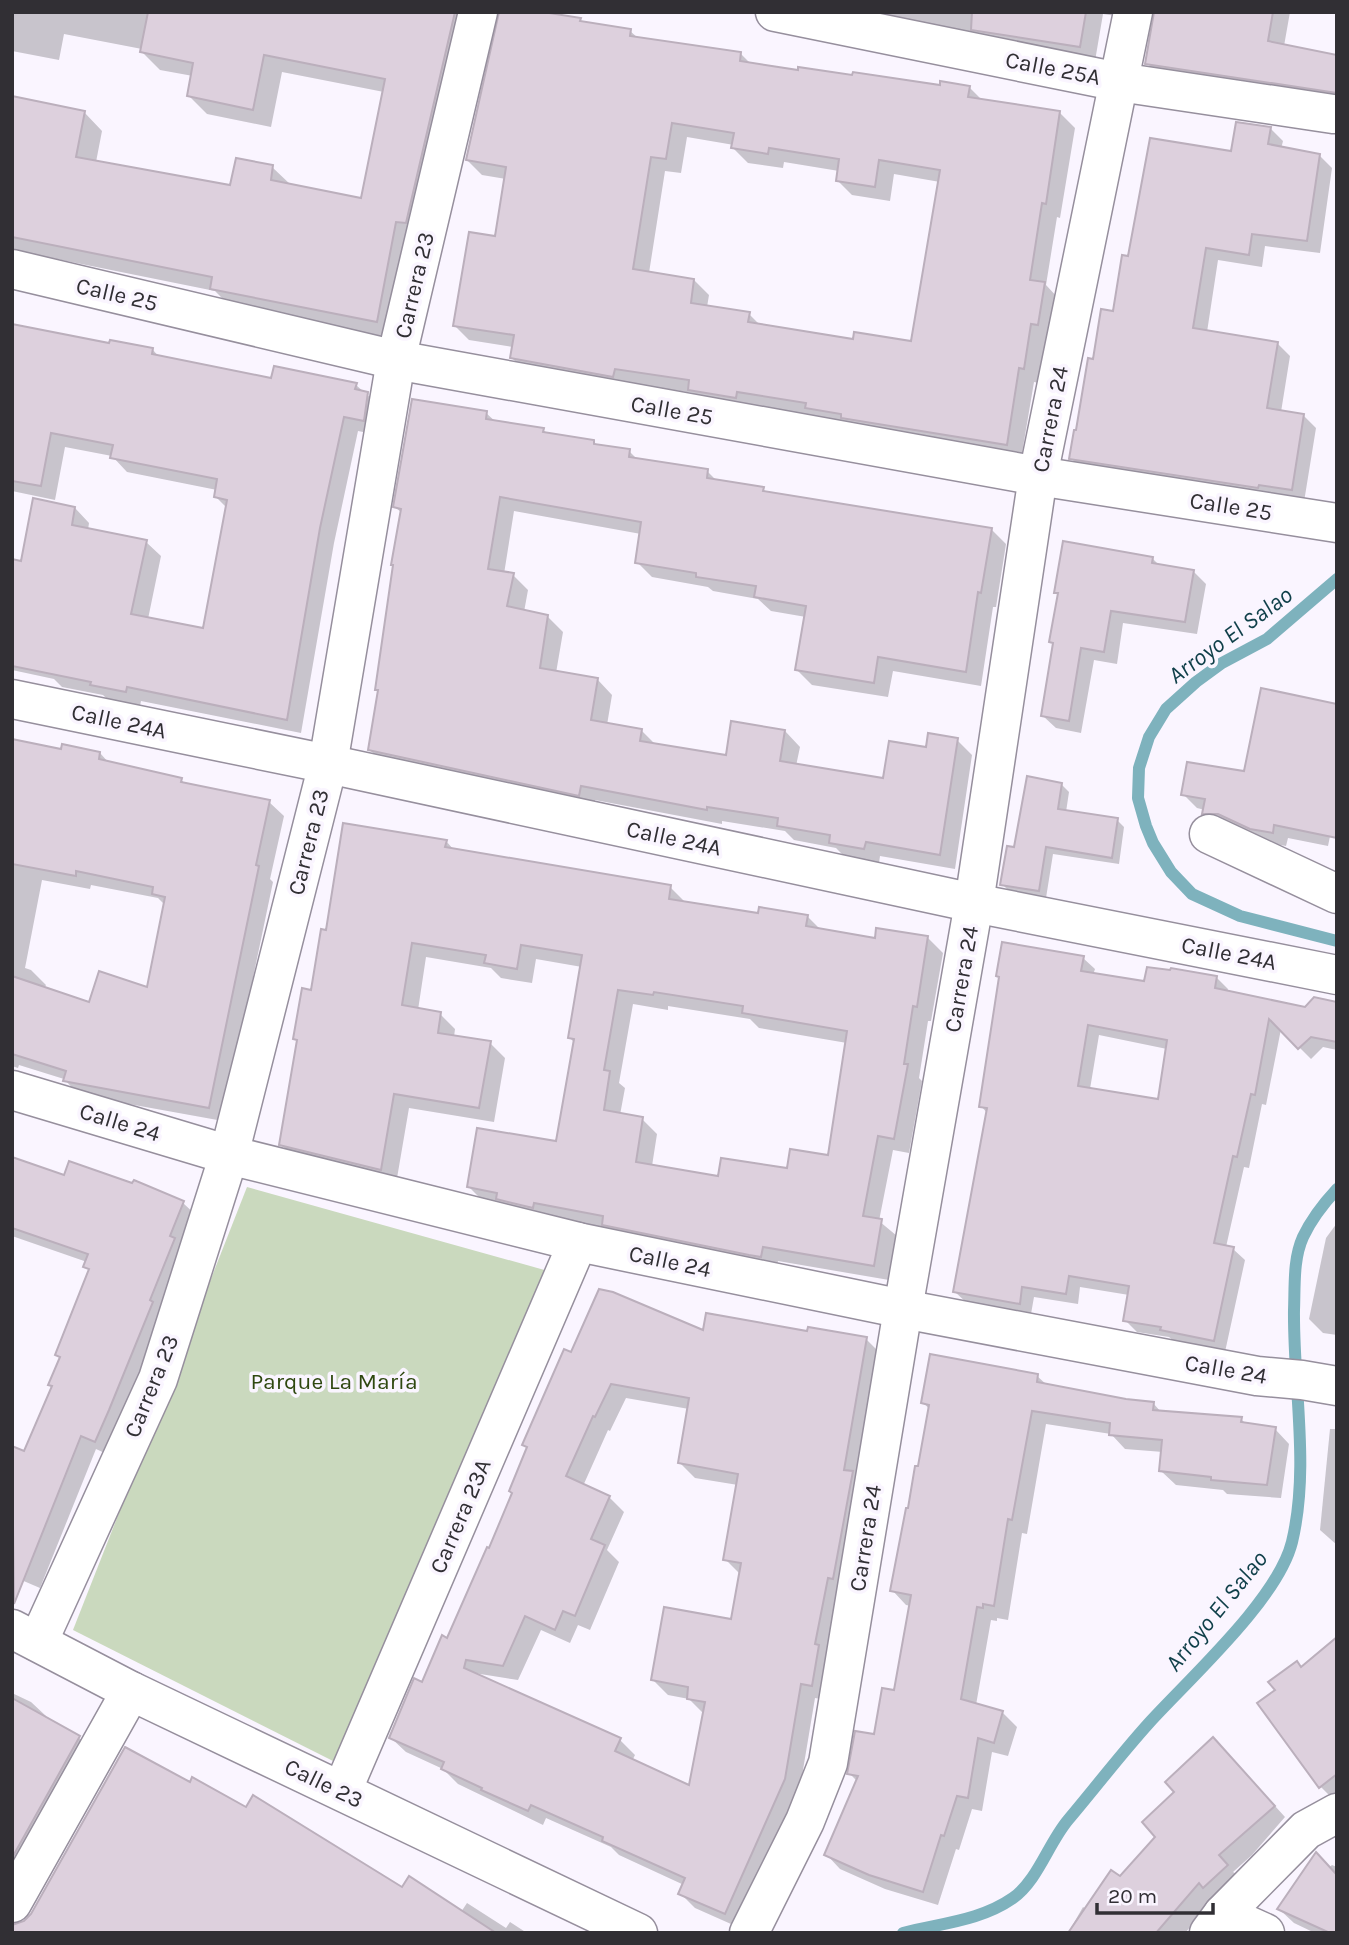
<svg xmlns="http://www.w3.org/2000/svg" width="1349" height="1945" viewBox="0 0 1349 1945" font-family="Karla,sans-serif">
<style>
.green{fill:#cad9be}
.shadow{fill:#0003;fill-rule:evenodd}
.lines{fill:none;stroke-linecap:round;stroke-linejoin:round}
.stream{stroke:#7eb2bd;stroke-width:12}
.building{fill:#ddd0dd;stroke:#bbafbc;stroke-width:2;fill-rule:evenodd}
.minor-casing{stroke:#968f9d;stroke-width:41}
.minor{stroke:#fff;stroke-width:38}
.labels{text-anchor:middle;stroke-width:7;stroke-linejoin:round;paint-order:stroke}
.street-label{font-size:23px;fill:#312f34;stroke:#faf5ff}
.park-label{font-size:23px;fill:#2f4810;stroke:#faf5ff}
.water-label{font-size:24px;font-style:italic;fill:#0f3f49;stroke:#faf5ff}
</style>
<rect width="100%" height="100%" fill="#faf5ff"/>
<path class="green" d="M247 1187 548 1271 335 1762 73 1630Z"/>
<g class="shadow">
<path d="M12 12H476L394 339 230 306 215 291 12 250V98L84 112 102 131 96 162 231 187 272 167 291 185 362 200 384 92 282 72 271 127 207 114 189 96 193 76 160 70 142 52V49L64 34 59 60 12 51Z"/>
<path d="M832 12H1132L1129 18 1103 14 1095 61Z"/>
<path d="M1156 12H1290L1284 46 1337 56V105L1162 78 1147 63Z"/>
<path d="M580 20 583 24 630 31 638 38 741 54 751 64 799 72 941 87H969L983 101 1060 113 1075 128 1060 218 1057 217 1046 285 1059 299 1053 339 1046 338 1039 383 1034 382 1021 459 705 405 693 393 629 383 527 373 512 358 513 347 469 340 454 325 497 238 506 179 482 175 467 160ZM687 137 734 145 733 148 748 163 783 168 784 162 839 171 837 180 852 195 890 201 894 174 940 182 913 343 855 341 761 326 749 314 707 307 709 295 694 280 649 273 665 171 681 173Z"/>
<path d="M1270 128 1283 141 1281 149 1319 155 1332 168 1320 253 1265 246 1262 267 1218 260 1207 332 1277 343 1290 356 1281 412 1303 415 1316 428 1304 502 1084 471 1071 458 1094 361 1115 313 1130 258 1233 153Z"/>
<path d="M12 324 15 327 110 345 153 350 160 358 273 380 356 385 382 408 378 435 358 431 334 543 301 733 141 701 140 706 107 699 103 695 62 687 54 679 12 670V561L22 563 75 508 89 523 88 530 146 542 161 556 148 619 205 630 227 508 215 496 217 490 127 472 112 456 65 447 55 500 12 491Z"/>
<path d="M486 413 496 422 543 430 548 434 593 441 598 446 629 451 638 460 707 471 718 482 763 489 768 494 991 529 1006 544 996 607H993L981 686 893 671 888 697 812 685 797 670 806 617 771 611 758 599 713 591 708 587 652 577 637 562 641 534 514 511 504 574 513 575 528 590 524 612 548 617 563 632 556 673 597 679 612 695 607 725 642 731 656 745 727 757 785 731 800 747 796 766 884 780 927 749 957 740 972 755 955 869 880 856 879 863 846 858 836 848 794 840 785 831 722 821V824L595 800 594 810 385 765 370 750 380 692 377 689 402 513 395 507Z"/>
<path d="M1152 558 1160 566 1193 571 1206 584 1197 634 1123 623 1117 664 1094 660 1081 733 1056 728 1043 716 1054 645 1051 642 1059 595 1056 592Z"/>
<path d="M12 741 62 751 100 753 109 763 181 780 187 785 269 802 284 816 270 879 273 882 223 1121 79 1095 64 1079 19 1065 18 1068 12 1066ZM42 880 90 889 91 885 158 898 165 905 148 989 90 1004 44 989 46 985 31 970 25 968Z"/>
<path d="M1061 784 1069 792 1066 812 1117 820 1124 827 1119 864 1053 854 1046 898 1010 892 1002 884 1016 849Z"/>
<path d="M1183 794 1337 802 1328 846 1288 838 1286 846 1265 842 1218 827 1204 813 1205 810 1197 808Z"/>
<path d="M446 841 454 850 670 887 686 903 760 915 807 916 821 930 876 940 928 938 943 953 931 1021H928L919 1078 922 1081 909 1153 893 1150 879 1221 897 1236 889 1280 778 1261 776 1271 619 1239 608 1228 549 1218 484 1202 469 1187 558 1143 575 1043 570 1038 582 967 536 959 532 983 501 978 491 968 426 957 418 1010 440 1014 455 1029 454 1037 490 1043 505 1058 494 1122 409 1108 396 1184 296 1160 281 1144 298 1042 295 1039 313 992 327 932ZM633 1004 668 1010V1006L750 1019 759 1028 847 1043 830 1157 789 1170 719 1178 652 1166 657 1134 642 1119 620 1115 625 1088 619 1083Z"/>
<path d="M1083 958 1095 969 1093 975 1145 983 1216 977 1228 989 1227 992 1305 1008 1337 1004V1050L1323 1047 1311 1059 1281 1029 1266 1105 1262 1104 1249 1168 1244 1167 1226 1247 1233 1249 1245 1260 1225 1352 1174 1341 1169 1337 1137 1332 1125 1320 1129 1295 1080 1287 1078 1304 1034 1297 1031 1314 967 1303 955 1292 988 1114 981 1106ZM1099 1035 1167 1049 1159 1101 1090 1089Z"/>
<path d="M12 1157 65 1177 133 1185 135 1182 183 1203 198 1217 188 1254 109 1455 96 1449 40 1588 12 1576V1448L25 1454 53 1387 61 1358 57 1355 90 1271 85 1266 87 1262 12 1236Z"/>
<path d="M1337 1223V1335L1323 1333 1309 1319 1326 1238Z"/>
<path d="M704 1333H809L866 1339 881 1354 826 1700 815 1698 799 1794 740 1928 695 1908 680 1893 684 1885 619 1855 611 1847 546 1818 543 1825 458 1784 443 1769 406 1752 391 1738 448 1640 514 1494 529 1449 524 1445 572 1354ZM626 1398 689 1409 680 1463 695 1478 738 1485 725 1559 741 1575 732 1621 653 1680 668 1695 689 1699 704 1714 691 1787 632 1761 635 1755 620 1740 474 1673 518 1680 541 1630 570 1643 578 1625 590 1630 619 1562 607 1550 624 1512 609 1497 583 1486 608 1430 610 1431Z"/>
<path d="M1037 1376 1047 1385 1126 1401 1153 1403 1161 1412 1241 1419 1247 1425 1275 1429 1289 1444 1281 1498 1227 1494 1223 1490 1176 1485 1161 1471 1163 1452 1125 1449 1111 1434 1046 1424 1027 1534 1022 1533 1008 1620 997 1618V1621L991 1620 976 1705 1003 1713 1017 1727 1008 1756 992 1752 982 1811 972 1809 959 1850 956 1849 938 1905 885 1889 840 1869 826 1854 858 1782 849 1773 875 1736 895 1692 911 1606 906 1605 892 1590 920 1468 930 1410 923 1402Z"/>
<path d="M1330 1429H1337V1545L1320 1530Z"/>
<path d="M1337 1640V1800L1335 1801 1320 1786 1277 1691 1297 1663 1302 1668Z"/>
<path d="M12 1693 31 1702 46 1716 45 1718 79 1738 94 1752 12 1898Z"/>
<path d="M1229 1755 1285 1817 1252 1855 1233 1872 1236 1874 1185 1933H1068L1083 1907 1086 1909 1120 1878Z"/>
<path d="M190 1785 403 1889 461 1912 467 1903 506 1928 510 1922 527 1933H12Z"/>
<path d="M1332 1865 1337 1867V1933H1315L1294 1923 1279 1909Z"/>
</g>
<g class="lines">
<g class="stream">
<path d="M1337 579 1267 639 1222 663 1196 682 1166 709 1149 737 1139 768 1138 798 1146 826 1153 843 1171 872 1192 894 1240 916 1337 941"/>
<path d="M903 1933C941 1923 980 1921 1013 1898 1038 1880 1048 1844 1068 1820 1095 1788 1121 1754 1149 1723 1190 1678 1278 1599 1292 1542 1310 1467 1293 1386 1294 1310 1295 1286 1293 1259 1303 1237 1311 1220 1324 1203 1337 1189"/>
</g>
</g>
<g class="building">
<path d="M148 12H455L406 223 396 222 377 322 210 289 212 277 12 237V96L85 111 76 157 230 185 236 158 273 165 271 180 361 198 385 79 264 55 253 110 187 96 193 63 140 52Z"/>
<path d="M499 12H543L581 18 580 21 631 29 630 36 741 52 740 61 798 70V67L852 75 853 72 940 85V81L970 86 968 97 1060 111 1046 204 1042 203 1030 280 1045 282 1038 325 1031 324 1024 369 1019 368 1007 445 841 418V414L805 408 806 403 737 392 736 398 688 390 689 380 615 369 613 377 510 358 514 335 453 326 469 232 495 236 506 167 466 160ZM672 123 734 133 731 148 768 154 769 148 839 159 836 181 875 187 879 160 940 170 911 341 854 332 853 339 748 322 750 312 691 303 694 279 633 269 651 157 666 159Z"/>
<path d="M972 12H1086L1080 47 971 30Z"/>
<path d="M1154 12H1273L1268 41 1337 55V93L1145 64Z"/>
<path d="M1236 122 1271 127 1268 144 1320 154 1307 241 1252 234 1249 255 1206 248 1193 328 1278 342 1267 408 1304 414 1292 490 1259 485 1258 488 1069 459 1074 430H1076L1088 358 1093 359 1101 309 1113 311 1122 255 1128 256 1150 138 1231 151Z"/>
<path d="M12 324 109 343 110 340 153 348 152 354 271 378 274 366 357 383 355 389 368 392 364 421 344 417 320 528 287 720 127 687 126 692 90 685 91 682 12 666V559L21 561 33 498 75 507 72 525 147 540 131 614 203 628 227 500 214 497 217 479 110 458 113 445 51 433 41 486 12 481Z"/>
<path d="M412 399 487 411 486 419 544 428 543 432 594 440V444L630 449 629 457 708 469 707 478 764 487 763 491 992 528 981 593 978 592 966 672 878 657 874 683 795 670 806 606 754 597 756 586 696 577V573L635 563 641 522 500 497 488 569 514 573 507 606 548 615 540 668 598 678 591 720 642 729 640 741 726 755 731 721 785 730 780 761 883 778 889 741 926 747 928 733 958 738 940 855 866 842 864 849 829 843 830 835 777 826 778 818 707 807V810L581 786 579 796 368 750 378 690H375L393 565H391L401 509 393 507Z"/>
<path d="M1063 541 1153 557 1152 563 1194 570 1185 622 1111 611 1104 652 1081 648 1069 721 1041 716 1053 643 1049 642 1058 593H1054Z"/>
<path d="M1261 688 1337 704V838L1274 825 1273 833 1250 829 1218 814H1202L1205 799 1181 795 1187 762 1244 771Z"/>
<path d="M12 739 61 749 62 744 100 752 99 759 182 778 181 782 270 800 256 865 259 866 209 1108 63 1081 66 1071 12 1054V976L89 1002 99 971 147 987 165 897 152 894 153 887 76 871V876L12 864Z"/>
<path d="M1027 776 1062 783 1058 809 1118 818 1112 858 1046 847 1039 891 1000 885 1007 846 1014 847Z"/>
<path d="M343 823 447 840 445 847 671 885 669 899 758 913 759 907 808 915 806 926 875 938 876 928 928 936 917 1007 913 1006 904 1064H908L894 1139 878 1136 863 1216 882 1219 874 1266 763 1247 761 1257 749 1255 602 1225 603 1216 534 1203 533 1208 496 1199 497 1193 467 1187 477 1128 556 1141 574 1039 568 1038 582 955 521 945 517 969 484 963 486 955 412 943 402 1005 441 1012 438 1033 491 1041 479 1108 394 1094 381 1170 279 1145 297 1040 293 1039 302 988 311 990 321 929 326 930ZM618 990 653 995 654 992 743 1006 742 1013 847 1031 828 1155 790 1149 787 1168 721 1158 718 1176 636 1162 643 1117 604 1110 610 1071 604 1070Z"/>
<path d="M1002 942 1084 956 1081 971 1144 981 1147 967 1170 970 1171 968 1217 976 1215 988 1305 1007 1314 997 1337 1002V1042L1311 1037 1298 1049 1269 1019 1255 1095 1251 1094 1237 1157 1233 1156 1214 1243 1234 1247 1214 1341 1160 1330 1161 1327 1123 1321 1129 1286 1069 1276 1066 1294 1022 1287 1020 1304 953 1292 987 1108 979 1107 999 977 996 976ZM1088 1025 1167 1040 1158 1099 1078 1086Z"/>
<path d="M12 1157 64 1175 69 1161 132 1183 134 1180 184 1201 170 1236 175 1238 150 1300 153 1302 109 1410 95 1442 81 1436 14 1604 12 1446 24 1451 52 1386 48 1385 60 1357 55 1355 89 1269 83 1267 88 1254 12 1228Z"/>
<path d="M599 1289 613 1292 703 1330 706 1313 807 1331 808 1327 867 1337 844 1470 853 1471 833 1579 828 1578 815 1644 819 1645 812 1686 801 1684 785 1779 725 1914 678 1894 685 1878 602 1841 603 1837 531 1805 528 1811 481 1790 482 1788 441 1769 444 1762 389 1738 414 1678 422 1682 442 1635 447 1638 487 1547 489 1548 512 1493 509 1491 527 1447 522 1445 564 1349 571 1352ZM611 1384 689 1398 678 1463 738 1474 723 1560 741 1563 731 1619 664 1607 651 1680 688 1687 687 1699 705 1702 689 1785 615 1751 621 1738 464 1668 466 1660 503 1666 525 1616 555 1630 563 1611 575 1616 605 1545 591 1539 610 1496 566 1476 593 1416 595 1417Z"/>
<path d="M930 1354 1038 1374 1037 1382 1126 1399 1154 1402 1153 1410 1242 1417 1241 1422 1276 1427 1267 1485 1211 1480V1477L1159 1471 1162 1440 1109 1435 1110 1423 1032 1411 1012 1520 1008 1519 994 1606 983 1604V1608L977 1607 961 1699 1003 1711 994 1743 978 1738 968 1798 957 1796 944 1836 941 1835 923 1892 869 1875 824 1855 858 1776 847 1774 855 1731 874 1734 882 1688 894 1690 911 1595 890 1591 906 1508H908L915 1466H918L929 1405 921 1403Z"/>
<path d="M1337 1637V1774L1319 1788 1257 1703 1275 1690 1268 1682 1297 1661 1301 1667Z"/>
<path d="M12 1698 80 1736 12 1858Z"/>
<path d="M1213 1737 1275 1806 1219 1855 1228 1865 1203 1888 1199 1883 1156 1933H1068L1111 1870 1120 1876 1155 1837 1142 1822 1174 1792 1165 1782Z"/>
<path d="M125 1747 190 1782 192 1777 246 1807 253 1795 402 1887 409 1876 496 1933H12V1925L24 1921 31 1914Z"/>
<path d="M1316 1852 1337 1875V1933H1330L1277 1909Z"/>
</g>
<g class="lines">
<g class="minor-casing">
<g id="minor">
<path d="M775 12 1119 82 1333 114"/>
<path d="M12 269 396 360 1038 476 1337 523"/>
<path d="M12 699 328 764 974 903 1337 975"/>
<path d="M1209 834 1337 894"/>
<path d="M12 1090 229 1155 578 1242 903 1309 1257 1376 1302 1380 1337 1386"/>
<path d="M12 1629 131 1691 638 1933"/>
<path d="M38 1642 158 1379 229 1155 328 764 396 360 478 12"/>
<path d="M342 1791 578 1242"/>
<path d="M12 1903 131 1691"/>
<path d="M1223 1914 1265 1933"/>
<path d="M749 1933 805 1821 828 1763 903 1309 974 903 1038 476 1133 12"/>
<path d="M1209 1933 1223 1914 1306 1830 1337 1813"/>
</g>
</g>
<use href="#minor" class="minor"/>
</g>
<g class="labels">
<g class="street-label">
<text transform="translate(1053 68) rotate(11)" y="8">Calle 25A</text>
<text transform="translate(414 285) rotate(-77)" y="8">Carrera 23</text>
<text transform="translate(117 294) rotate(13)" y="8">Calle 25</text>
<text transform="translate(672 410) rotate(10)" y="8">Calle 25</text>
<text transform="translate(1050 419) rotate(-79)" y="8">Carrera 24</text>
<text transform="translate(1231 506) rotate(9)" y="8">Calle 25</text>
<text transform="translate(119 721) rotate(12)" y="8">Calle 24A</text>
<text transform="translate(674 838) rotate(12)" y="8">Calle 24A</text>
<text transform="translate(308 842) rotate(-76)" y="8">Carrera 23</text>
<text transform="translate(1229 953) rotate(11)" y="8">Calle 24A</text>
<text transform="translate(961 979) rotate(-80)" y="8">Carrera 24</text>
<text transform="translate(120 1122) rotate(17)" y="8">Calle 24</text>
<text transform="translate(670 1261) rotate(12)" y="8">Calle 24</text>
<text transform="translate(1226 1369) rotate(10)" y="8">Calle 24</text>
<text transform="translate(151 1386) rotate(-68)" y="8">Carrera 23</text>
<text transform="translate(460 1516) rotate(-67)" y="8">Carrera 23A</text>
<text transform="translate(865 1538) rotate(-81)" y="8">Carrera 24</text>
<text transform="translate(324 1783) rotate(26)" y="8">Calle 23</text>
</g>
<g class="park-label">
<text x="334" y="1389">Parque La María</text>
</g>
<g class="water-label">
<text transform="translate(1230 635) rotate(-36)" y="8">Arroyo El Salao</text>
<text transform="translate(1216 1611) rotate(-51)" y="8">Arroyo El Salao</text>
</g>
</g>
<rect width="1349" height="1945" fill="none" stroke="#312f34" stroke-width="28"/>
<path d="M1097 1903v10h116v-10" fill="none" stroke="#312f34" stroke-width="3.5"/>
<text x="1108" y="1903" font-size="21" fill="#312f34" stroke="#faf5ff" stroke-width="5" paint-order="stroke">20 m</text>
</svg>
